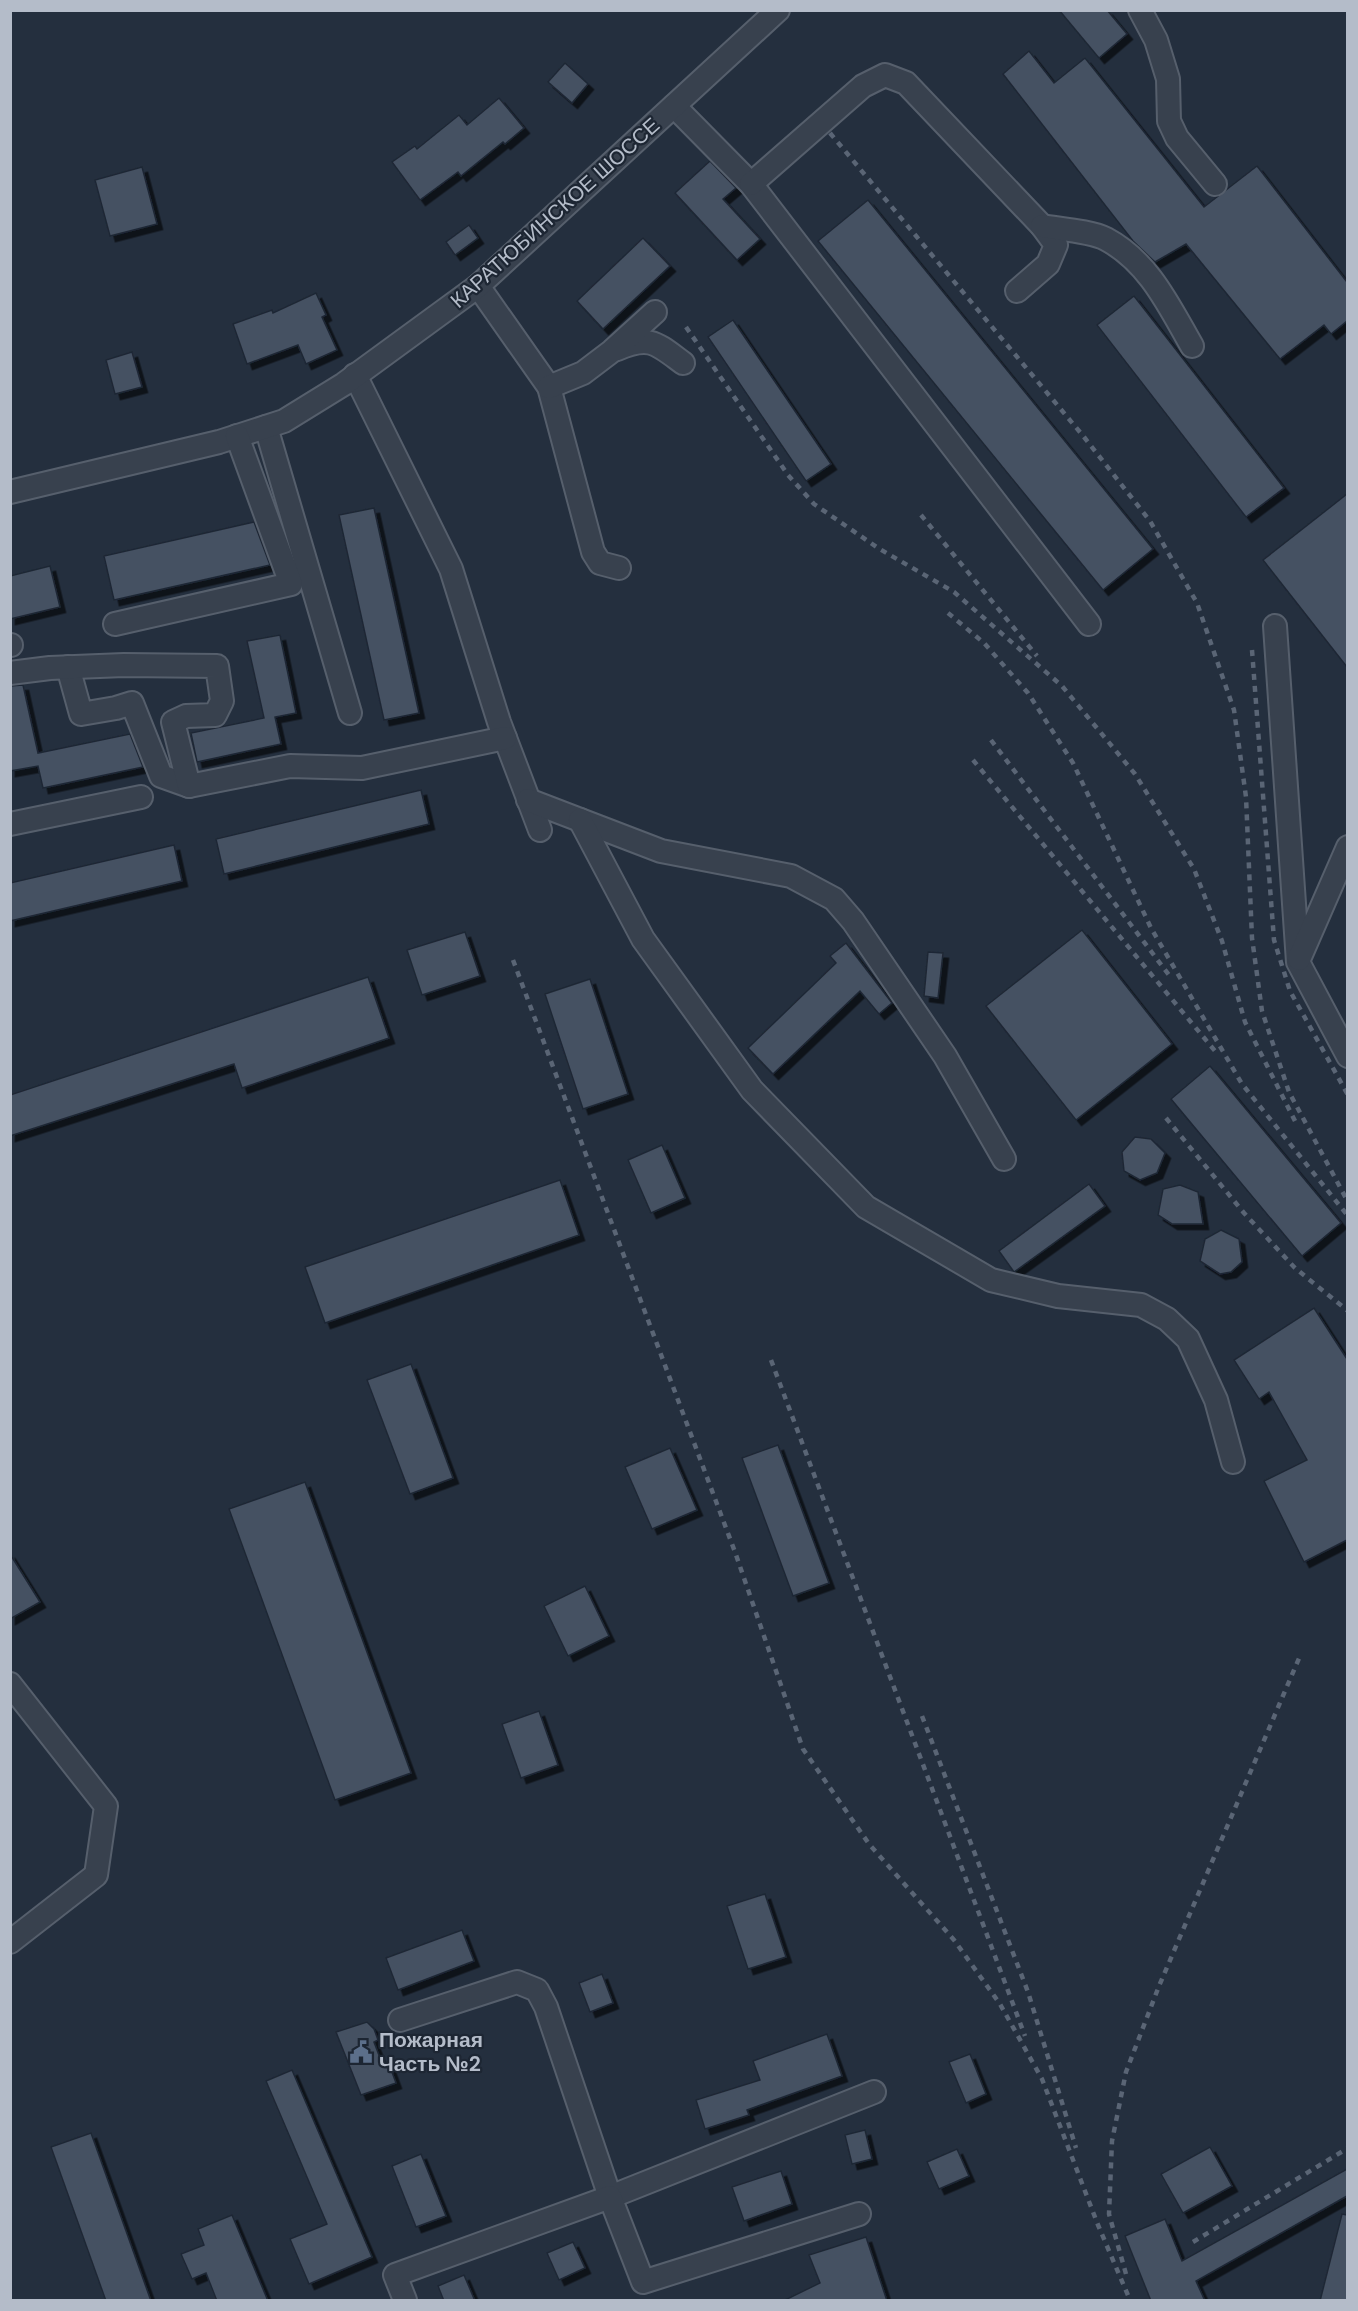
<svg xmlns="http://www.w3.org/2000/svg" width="1358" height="2311" viewBox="0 0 1358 2311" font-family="'DM Sans',sans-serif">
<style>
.building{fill:#455162;stroke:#1f2835;stroke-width:1.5;filter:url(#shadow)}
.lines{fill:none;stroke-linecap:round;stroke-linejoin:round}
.minor-casing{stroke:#565f6c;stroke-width:26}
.minor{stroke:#38414e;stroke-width:22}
.rail{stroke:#5a6575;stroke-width:4.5;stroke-dasharray:6 6;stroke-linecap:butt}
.labels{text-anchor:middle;stroke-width:4.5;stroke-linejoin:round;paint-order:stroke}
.street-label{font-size:21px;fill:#b4bcc9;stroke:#1d2633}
.poi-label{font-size:21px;font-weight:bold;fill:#b4bcc9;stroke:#1d2633;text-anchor:start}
</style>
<defs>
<filter id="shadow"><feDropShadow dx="5.5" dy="5.5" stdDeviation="0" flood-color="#0009"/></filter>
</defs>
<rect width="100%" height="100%" fill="#242f3e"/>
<g class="building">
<path d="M1059 10H1107L1127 34 1099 58Z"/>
<path d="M1029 51 1054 83 1085 58 1204 207 1257 166 1347 282V321L1331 334 1324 325 1280 359 1186 244 1155 262 1133 241 1003 74Z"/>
<path d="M565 63 588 84 572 103 548 82Z"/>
<path d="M499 98 524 128 505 144 503 142 461 176 458 172 420 200 392 162 415 146 417 149 459 115 467 125Z"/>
<path d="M710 161 736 188 723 199 760 239 737 260 675 193Z"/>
<path d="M142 167 157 224 110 236 95 180Z"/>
<path d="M868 200 1153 549 1103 590 818 241Z"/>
<path d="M469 225 478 238 455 255 446 242Z"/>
<path d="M643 238 670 266 603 329 577 301Z"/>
<path d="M316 293 326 315 322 317 337 350 306 364 298 345 247 364 233 324 272 310 273 313Z"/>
<path d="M1134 296 1284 488 1246 517 1097 325Z"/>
<path d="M733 320 831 464 806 481 708 337Z"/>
<path d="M132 352 142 387 115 394 106 360Z"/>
<path d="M1347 494V667L1263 560Z"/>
<path d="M374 508 419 713 384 720 339 515Z"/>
<path d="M254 522 270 565 114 600 104 556Z"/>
<path d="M50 566 60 607 10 619V576Z"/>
<path d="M280 635 296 713 275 717 281 744 197 762 191 733 264 718 247 641Z"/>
<path d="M23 685 38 753 130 734 143 767 43 788 38 766 10 771V686Z"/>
<path d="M421 790 429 824 224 874 216 839Z"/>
<path d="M174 845 182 881 10 921V883Z"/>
<path d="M1082 930 1172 1044 1076 1120 986 1006Z"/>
<path d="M465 932 480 976 422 995 407 950Z"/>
<path d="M846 943 892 1003 879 1014 860 991 773 1074 748 1048 836 963 830 956Z"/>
<path d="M928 952 943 953 938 998 924 996Z"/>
<path d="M368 977 389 1038 242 1088 234 1064 10 1136V1095Z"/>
<path d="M590 979 628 1094 583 1109 545 994Z"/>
<path d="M1210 1066 1341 1223 1302 1256 1171 1099Z"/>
<path d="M1135 1137 1151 1139 1165 1153 1157 1173 1140 1180 1124 1171 1122 1152Z"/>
<path d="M662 1145 685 1198 651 1213 628 1160Z"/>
<path d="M560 1180 579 1235 325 1323 305 1267Z"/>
<path d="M1089 1184 1105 1206 1014 1272 999 1251Z"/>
<path d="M1180 1185 1198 1192 1203 1224H1172L1158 1215 1163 1189Z"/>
<path d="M1221 1230 1239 1239 1242 1262 1231 1272 1220 1274 1200 1261 1205 1239Z"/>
<path d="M1314 1308 1347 1359V1540L1304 1562 1264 1481 1307 1460 1269 1392 1259 1399 1234 1360Z"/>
<path d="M411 1364 453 1478 410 1494 367 1380Z"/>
<path d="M778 1445 829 1583 793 1596 742 1458Z"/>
<path d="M670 1448 697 1510 652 1529 625 1467Z"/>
<path d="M305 1482 411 1773 335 1800 229 1509Z"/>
<path d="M10 1554 40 1602 10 1619Z"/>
<path d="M585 1586 609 1636 568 1656 544 1606Z"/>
<path d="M539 1711 558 1765 521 1778 502 1724Z"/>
<path d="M765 1894 786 1957 748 1969 727 1906Z"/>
<path d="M462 1930 474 1961 398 1990 386 1958Z"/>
<path d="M602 1974 613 2003 590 2012 579 1983Z"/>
<path d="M367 2022 374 2029 378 2040 374 2042 382 2063 389 2064 396 2083 361 2095 336 2032Z"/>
<path d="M827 2034 842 2076 747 2110 749 2115 705 2129 696 2100 760 2080 753 2061Z"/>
<path d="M970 2054 986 2094 966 2103 949 2062Z"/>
<path d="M292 2070 372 2257 309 2284 290 2239 327 2224 266 2081Z"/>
<path d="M865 2130 872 2159 852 2164 845 2135Z"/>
<path d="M91 2133 151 2301H106L51 2147Z"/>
<path d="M1210 2147 1232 2186 1183 2213 1161 2174Z"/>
<path d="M957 2149 969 2176 939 2189 927 2162Z"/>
<path d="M421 2154 446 2216 416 2227 392 2166Z"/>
<path d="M1347 2169V2196L1196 2281 1205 2301H1151L1125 2236 1165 2219 1182 2261Z"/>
<path d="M781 2171 792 2204 744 2221 732 2187Z"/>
<path d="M1342 2214 1347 2215V2301H1320Z"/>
<path d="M232 2215 268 2301H217L206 2273 192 2279 181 2254 204 2245 198 2229Z"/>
<path d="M866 2237 887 2301H783L820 2283 809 2255Z"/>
<path d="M573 2242 585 2268 559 2280 547 2253Z"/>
<path d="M464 2275 475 2301H444L438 2286Z"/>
</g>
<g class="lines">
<g class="minor-casing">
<g id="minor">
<path d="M1140 10 1156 40 1168 79 1169 121 1177 138 1215 184"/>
<path d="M674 106 751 184 1089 624"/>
<path d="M751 184 863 86 885 75 906 83 1042 226 1056 245 1048 264 1017 291"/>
<path d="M1042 226C1059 229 1091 231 1106 239 1149 262 1169 306 1192 346"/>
<path d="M478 286 549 387 593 552 600 563 619 568"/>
<path d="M617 349C650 335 656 343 683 363"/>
<path d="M355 375 451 569 499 722 540 830"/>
<path d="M549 387 583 373 612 351 655 312"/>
<path d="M266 427 350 713"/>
<path d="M10 492 219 442 284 421 344 384 478 286 778 10"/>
<path d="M115 624 291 584 237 436"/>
<path d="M1275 626 1298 962 1348 1056"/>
<path d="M10 645H11"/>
<path d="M68 667 81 714 116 708 132 703 161 776 189 786"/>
<path d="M10 673 50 668 124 665 217 666 222 701 215 715 186 716 173 722 189 786 290 766 362 768 505 738"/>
<path d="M528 800 661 851 791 876 834 899 853 921 945 1056 1004 1159"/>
<path d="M580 820 643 939 752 1090 866 1207 991 1280 1058 1296 1141 1305 1167 1319 1188 1339 1216 1400 1233 1462"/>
<path d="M10 824 141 797"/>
<path d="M1299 959 1348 847"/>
<path d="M10 1684 106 1806 96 1875 10 1942"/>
<path d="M400 2020 517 1982 537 1990 546 2007 610 2197 874 2092"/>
<path d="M405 2300 395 2275 610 2197 643 2282 859 2214"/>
</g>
</g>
<use href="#minor" class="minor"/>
<g class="rail">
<path d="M830 133 1084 437 1150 521 1197 603 1234 710 1246 797 1252 938 1262 1011 1289 1092 1348 1202"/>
<path d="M686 327 788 475 814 504 878 548 954 592 1062 686 1135 774 1194 869 1222 941 1245 1022 1295 1121"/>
<path d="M921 515 1037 656"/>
<path d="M948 613 984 643 1028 693 1073 763 1151 928 1242 1084 1348 1216"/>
<path d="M1252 650 1274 940 1290 991 1348 1095"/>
<path d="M991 740 1172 979"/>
<path d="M973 760 1215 1051"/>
<path d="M513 960 735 1552 803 1749 869 1844 954 1940 1000 2004 1042 2079 1098 2225 1130 2300"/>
<path d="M1166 1118 1244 1213 1295 1268 1348 1311"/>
<path d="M1347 1331H1348"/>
<path d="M771 1360 1025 2036"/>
<path d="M922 1716 1028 1992 1076 2148"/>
<path d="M1193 2242 1348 2148"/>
<path d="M1126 2274 1109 2214 1112 2141 1126 2072 1159 1986 1300 1656"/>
</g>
</g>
<defs>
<g id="civic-bare" transform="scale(1.8)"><path d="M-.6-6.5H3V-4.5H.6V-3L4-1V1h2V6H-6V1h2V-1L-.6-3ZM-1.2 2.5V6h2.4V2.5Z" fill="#5c6f8a" stroke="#1d2633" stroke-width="2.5" paint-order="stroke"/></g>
</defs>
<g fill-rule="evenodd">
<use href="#civic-bare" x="361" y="2052"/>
</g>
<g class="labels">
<g class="street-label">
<text transform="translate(555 213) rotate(-42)" y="7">КАРАТЮБИНСКОЕ ШОССЕ</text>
</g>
<g class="poi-label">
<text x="379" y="2047">Пожарная<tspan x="379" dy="24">Часть №2</tspan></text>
</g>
</g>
<rect width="1358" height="2311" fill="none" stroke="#b4bcc9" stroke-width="24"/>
</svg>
